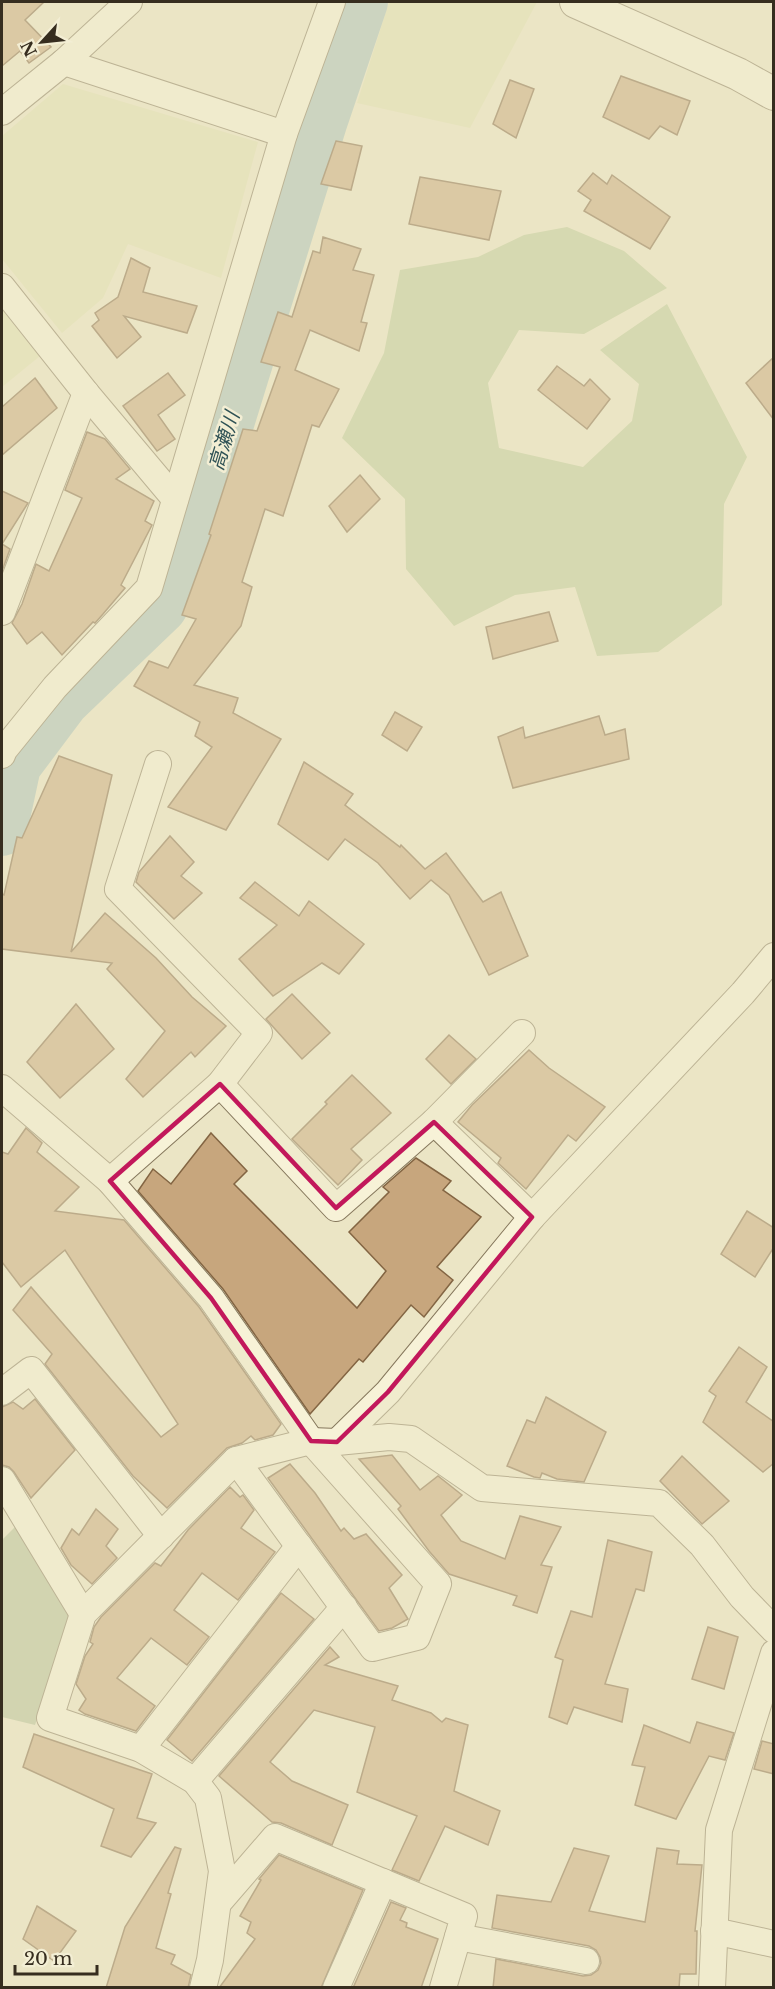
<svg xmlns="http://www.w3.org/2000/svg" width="775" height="1989" viewBox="0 0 775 1989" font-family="'Libre Baskerville','Noto Sans JP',serif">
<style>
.farmland{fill:#e1dfb2}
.green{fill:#bdc999}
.cemetery{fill:#b4be98}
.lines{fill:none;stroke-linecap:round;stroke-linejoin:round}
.river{stroke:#a6bfbb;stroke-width:50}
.building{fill:#c7a67d;stroke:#836543;stroke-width:1.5}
.minor-casing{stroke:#85775c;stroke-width:28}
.tertiary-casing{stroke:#85775c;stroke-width:34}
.minor{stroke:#f7f2d7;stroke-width:26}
.tertiary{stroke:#f7f2d7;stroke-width:32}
.marked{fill:none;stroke:#c2185b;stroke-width:4.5;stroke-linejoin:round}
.labels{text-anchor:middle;stroke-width:5;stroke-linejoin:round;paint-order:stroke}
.water-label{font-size:20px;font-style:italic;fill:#2f5255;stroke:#f3eed4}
</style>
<rect width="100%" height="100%" fill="#ebe5c5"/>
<g class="farmland">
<path d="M389 2H537L470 128 357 103Z"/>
<path d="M63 84 258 142 221 278 128 244 103 298 62 333 2 259V136Z"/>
<path d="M2 308 40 356 2 387Z"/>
</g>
<path class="green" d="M567 227 624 251 667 288 584 334 519 330 488 383 499 448 583 467 632 421 639 384 600 350 667 304 747 457 724 504 722 605 658 652 597 656 575 587 515 595 454 626 406 569 405 499 342 438 384 353 400 270 478 257 524 235Z"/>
<path class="cemetery" d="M17 1525 71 1618 35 1725 2 1717V1540Z"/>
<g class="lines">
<path class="river" d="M2 831 16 766 64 702 162 608 183 572 322 123 363 2"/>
</g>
<g class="building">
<path d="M2 2H44L25 20 51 47 29 63 20 51 2 66Z"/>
<path d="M621 76 690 101 677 135 660 126 649 139 603 117Z"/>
<path d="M510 80 534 89 516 138 493 124Z"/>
<path d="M336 141 362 146 351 190 321 184Z"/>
<path d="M593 173 607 184 612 175 670 217 650 249 584 211 591 200 578 191Z"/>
<path d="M420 177 501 191 489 240 409 224Z"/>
<path d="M323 237 361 249 353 270 374 275 361 322 367 323 359 351 310 330 295 370 339 389 319 427 312 425 283 516 265 509 242 582 252 587 241 626 194 685 238 698 233 713 281 739 226 830 168 807 212 747 195 736 200 722 134 686 149 661 168 668 196 619 182 615 211 535 209 534 243 429 257 431 280 367 261 362 278 312 292 317 313 251 320 253Z"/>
<path d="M131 258 150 268 143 292 197 306 187 333 124 316 141 337 117 358 92 326 99 320 95 313 118 297Z"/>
<path d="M774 357V420L746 383Z"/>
<path d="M557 366 584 386 590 379 610 399 587 429 538 390Z"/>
<path d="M168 373 185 395 158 415 175 439 157 451 123 406Z"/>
<path d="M35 378 57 408 2 455V407Z"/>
<path d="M87 432 105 439 130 469 116 479 154 501 145 521 152 525 121 585 125 588 103 614 95 623 93 622 62 655 42 632 27 644 12 623 22 604 36 564 49 571 82 498 65 490Z"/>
<path d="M360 475 380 499 347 532 329 506Z"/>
<path d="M2 491 28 503 2 544 10 549 2 571Z"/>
<path d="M549 612 558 641 493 659 486 627Z"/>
<path d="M395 712 422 727 407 751 382 735Z"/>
<path d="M599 716 605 735 625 729 629 759 513 788 498 737 523 727 525 738Z"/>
<path d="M59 756 112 775 71 952 105 913 156 958 192 997 226 1026 195 1057 191 1052 143 1097 126 1079 165 1031 107 969 112 963 2 949V894L4 895 17 837 22 838Z"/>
<path d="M304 762 353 794 345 805 400 847 401 845 425 869 446 853 483 902 501 892 528 956 489 975 449 895 431 880 410 899 378 863 345 839 328 860 278 824Z"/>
<path d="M170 836 194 862 181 876 202 893 174 919 136 882 139 872Z"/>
<path d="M255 882 299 916 309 901 364 944 339 974 322 963 273 996 239 959 277 925 240 898Z"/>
<path d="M292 994 330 1033 302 1059 266 1019Z"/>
<path d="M76 1004 114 1049 60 1098 27 1062Z"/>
<path d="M449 1035 476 1059 451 1084 426 1059Z"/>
<path d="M529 1050 549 1068 605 1107 576 1141 568 1135 526 1189 498 1163 501 1158 458 1122 472 1105Z"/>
<path d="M352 1075 391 1113 351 1149 362 1160 338 1185 292 1139 327 1104 325 1102Z"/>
<path d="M26 1128 42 1143 37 1152 79 1187 55 1211 124 1220 199 1307 281 1424 273 1435 255 1440 251 1436 242 1443 227 1448 167 1508 133 1476 45 1364 52 1354 13 1310 31 1287 161 1437 178 1424 65 1250 21 1287 2 1262V1152L8 1154Z"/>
<path d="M211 1133 247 1171 234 1184 357 1308 386 1271 349 1232 389 1192 383 1187 416 1158 451 1181 443 1190 481 1217 437 1267 453 1280 424 1317 411 1305 363 1362 359 1359 310 1414 223 1289 138 1191 153 1169 171 1184Z"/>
<path d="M747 1211 774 1228V1247L755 1277 721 1254Z"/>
<path d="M739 1347 767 1367 746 1402 774 1422V1463L763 1472 703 1422 716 1396 709 1391Z"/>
<path d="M546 1397 606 1432 584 1482 557 1479 542 1473 540 1478 534 1477 507 1466 527 1420 535 1423Z"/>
<path d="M35 1399 75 1450 31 1498 14 1472 9 1467 2 1465V1407L13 1402 23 1409Z"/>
<path d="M392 1455 420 1490 438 1476 462 1495 441 1515 461 1541 505 1559 520 1516 561 1527 541 1565 552 1567 537 1613 513 1605 517 1596 449 1574 429 1551 398 1509 401 1506 359 1459Z"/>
<path d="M682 1456 729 1501 702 1524 660 1481Z"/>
<path d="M290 1464 315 1493 341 1531 344 1528 354 1539 366 1534 402 1575 389 1588 408 1619 392 1628 379 1631 268 1478Z"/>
<path d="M230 1487 240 1497 243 1495 254 1510 241 1528 275 1552 238 1600 202 1573 174 1610 209 1637 187 1665 151 1638 117 1678 155 1706 136 1731 85 1714 79 1710 86 1699 76 1684 85 1656 93 1644 90 1642 94 1627 101 1617 155 1563 161 1566 188 1530Z"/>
<path d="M96 1509 118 1529 106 1546 117 1558 92 1584 71 1565 61 1548 72 1529 79 1535Z"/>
<path d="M608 1540 652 1552 644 1591 636 1589 605 1684 628 1689 622 1722 574 1707 567 1724 549 1717 563 1660 555 1657 571 1611 592 1617Z"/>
<path d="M281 1593 314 1619 192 1761 167 1740Z"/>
<path d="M708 1627 738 1637 724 1689 692 1679Z"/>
<path d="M330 1647 339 1657 325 1665 398 1686 392 1700 431 1713 442 1722 446 1718 468 1725 454 1791 500 1811 488 1845 445 1826 419 1881 392 1870 417 1816 357 1792 375 1727 314 1710 270 1762 292 1781 348 1805 332 1845 281 1823 272 1822 219 1776Z"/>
<path d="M697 1722 734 1733 725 1760 709 1756 676 1819 635 1805 645 1767 632 1765 644 1725 690 1743Z"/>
<path d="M34 1734 152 1774 137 1818 156 1823 131 1857 101 1846 114 1809 23 1767Z"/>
<path d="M762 1741 774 1744V1774L754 1769Z"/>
<path d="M175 1847 181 1849 168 1893 171 1894 156 1948 175 1955 171 1964 191 1975 188 1988H106L125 1927Z"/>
<path d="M574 1848 609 1856 589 1911 645 1922 657 1848 679 1851 677 1864 702 1865 695 1931H697L696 1974H680L679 1988H493L496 1959 583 1976 591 1975 598 1970 601 1963 600 1957 596 1950 589 1946 492 1928 497 1895 551 1902Z"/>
<path d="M279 1855 363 1890 321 1988H219L255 1939 247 1933 251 1922 240 1916 261 1880 259 1879Z"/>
<path d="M391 1902 406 1908 400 1920 407 1923 406 1927 438 1939 421 1988H353Z"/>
<path d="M37 1906 76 1931 54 1961 23 1939Z"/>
</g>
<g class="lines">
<g class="minor-casing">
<g id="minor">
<path d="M64 62 284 134"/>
<path d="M2 112 64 62 129 2"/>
<path d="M2 287 86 393 175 499"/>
<path d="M2 612 86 393"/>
<path d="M2 755 4 750 55 687 149 588 284 134 332 2"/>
<path d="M220 1084 336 1208 434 1122 522 1033"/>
<path d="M2 1088 110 1181 211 1298 311 1441 438 1584 417 1637 373 1648 236 1460"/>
<path d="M434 1122 532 1217"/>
<path d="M110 1181 220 1084 259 1033 118 889 158 764"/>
<path d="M2 1392 31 1370 161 1536"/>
<path d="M337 1442 388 1392 532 1217 743 993 774 956"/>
<path d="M2 1480 83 1614"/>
<path d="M141 1749 299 1546"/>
<path d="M195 1781 344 1607"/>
<path d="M218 1903 275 1837 464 1916 443 1988"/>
<path d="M714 1931 774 1944"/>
<path d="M458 1937 586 1961"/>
<path d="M203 1988 210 1960 222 1871 208 1798 195 1781 141 1749 50 1718 83 1614 236 1460 311 1441 337 1442 389 1437 411 1439 482 1488 659 1503 702 1545 742 1597 774 1630"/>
<path d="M336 1988 383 1882"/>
<path d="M712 1988 719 1830 774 1653"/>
</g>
</g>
<g class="tertiary-casing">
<path id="tertiary" d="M576 2 738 74 774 94"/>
</g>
<use href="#minor" class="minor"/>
<use href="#tertiary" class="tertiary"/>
</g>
<path d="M0 0H775V1989H0ZM220 1084 336 1208 434 1122 532 1217 388 1392 337 1442 311 1441 211 1298 110 1181Z" fill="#ebe5c5" fill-opacity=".55" fill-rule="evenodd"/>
<path class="marked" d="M220 1084 336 1208 434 1122 532 1217 388 1392 337 1442 311 1441 211 1298 110 1181Z"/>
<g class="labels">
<g class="water-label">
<text transform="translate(224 441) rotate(-73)" y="7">高瀬川</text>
</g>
</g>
<rect width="775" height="1989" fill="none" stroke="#362d1f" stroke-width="6"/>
<g transform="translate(42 42) rotate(243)" stroke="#f3eed4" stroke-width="4.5" paint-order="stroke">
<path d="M0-4.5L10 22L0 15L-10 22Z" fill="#362d1f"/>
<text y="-9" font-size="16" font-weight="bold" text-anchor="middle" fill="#362d1f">N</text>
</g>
<path d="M15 1965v9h82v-9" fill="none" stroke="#362d1f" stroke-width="3"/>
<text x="24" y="1965" font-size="18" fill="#362d1f" stroke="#f3eed4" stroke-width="4.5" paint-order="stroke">20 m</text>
</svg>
